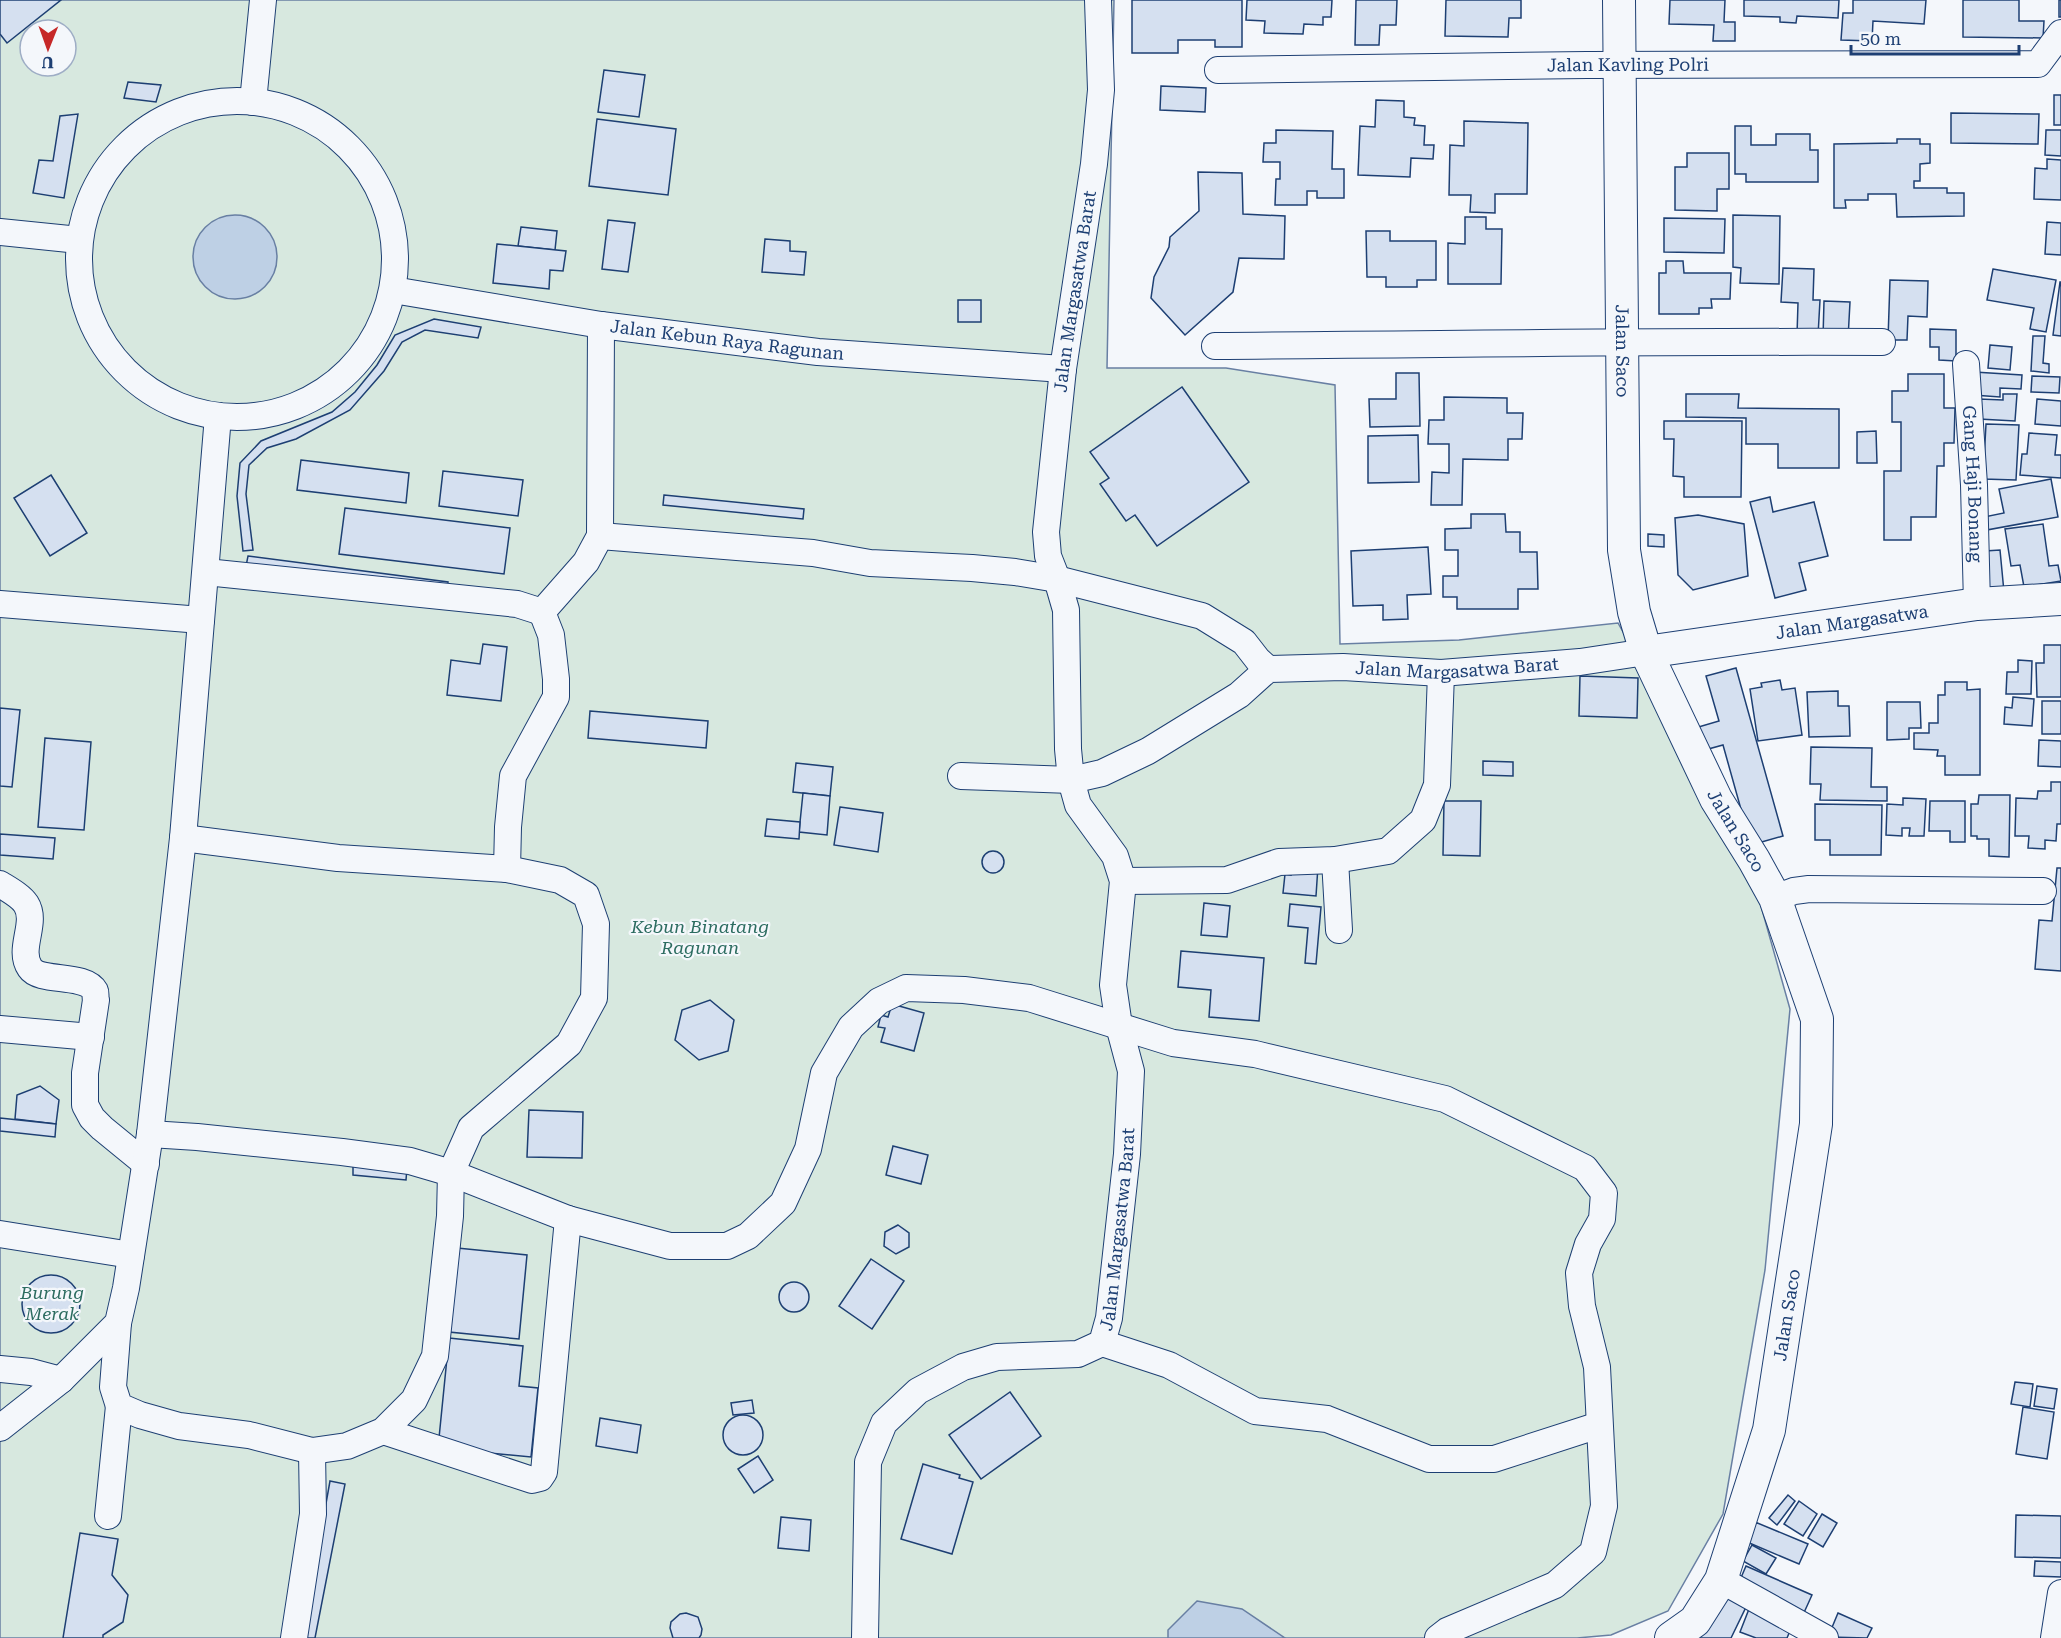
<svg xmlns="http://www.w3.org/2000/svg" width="2061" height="1638" viewBox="0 0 2061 1638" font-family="'Roboto Serif',serif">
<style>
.green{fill:#d7e8df;stroke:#687fa3;stroke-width:1.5;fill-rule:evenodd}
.water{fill:#bed0e5;stroke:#687fa3;stroke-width:1.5}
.building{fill:#d5e0f0;stroke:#1d3f73;stroke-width:1.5}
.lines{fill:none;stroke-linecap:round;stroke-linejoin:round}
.minor-casing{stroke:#1d3f73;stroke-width:28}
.major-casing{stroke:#1d3f73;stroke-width:34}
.minor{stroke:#f4f7fb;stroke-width:26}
.major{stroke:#f4f7fb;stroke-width:32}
.labels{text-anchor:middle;stroke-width:4.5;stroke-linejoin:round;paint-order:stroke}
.street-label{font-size:18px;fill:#1d3f73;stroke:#f4f7fb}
.park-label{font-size:18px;font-style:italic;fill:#2c6c60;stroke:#f4f7fb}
</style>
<rect width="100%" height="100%" fill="#f4f7fb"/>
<path class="green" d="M0 0H1114L1107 368H1226L1335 385 1340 644 1459 640 1618 623 1746 853 1790 1009 1765 1270 1723 1514 1668 1611 1611 1635 1577 1638H0ZM30 30H66V66H30Z"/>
<g class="water">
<circle cx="235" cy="257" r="42"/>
<path d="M1197 1601 1242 1609 1285 1638H1168V1630Z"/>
</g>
<g class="building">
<path d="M0 0H61L7 43 0 34Z"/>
<path d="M1132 0H1242V47H1215V40H1178V53H1132Z"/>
<path d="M1247 0H1332L1331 17H1323V25L1304 24 1303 34 1264 33 1265 21 1246 20Z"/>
<path d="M1356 0H1397L1396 25H1380L1379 45H1355Z"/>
<path d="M1446 0H1521V18H1509L1508 37 1445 36Z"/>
<path d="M1670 0H1725L1724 22H1735V41H1713L1714 25 1669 24Z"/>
<path d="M1744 0H1839L1838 18 1797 16 1796 23 1780 22V17L1744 16Z"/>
<path d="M1853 0H1926L1924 24 1873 21 1872 41 1841 40 1843 13H1853Z"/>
<path d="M1963 0H2019V21H2044L2043 38 1963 37Z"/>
<rect x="2059" y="0" width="2" height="17"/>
<path d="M604 70 645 75 639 117 598 112Z"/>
<path d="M128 82 161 85 156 102 124 98Z"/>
<path d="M1161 86 1206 88 1205 112 1160 110Z"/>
<rect x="2054" y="95" width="7" height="30"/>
<path d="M1376 100 1404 101V117L1415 118 1414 125 1425 126 1424 145H1434L1433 159 1411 158 1410 177 1358 175 1360 126 1375 127Z"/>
<path d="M1951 113 2039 114 2038 144 1951 143Z"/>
<path d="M78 114 64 198 33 193 39 160 53 161 60 116Z"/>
<path d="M597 119 676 129 668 195 589 186Z"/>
<path d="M1464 121 1528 123 1527 194H1495V213L1470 212 1471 195H1449L1450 145 1464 146Z"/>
<path d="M1735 126H1751V145H1776V134H1810V150H1818V182H1746V174H1735Z"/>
<path d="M1276 130 1333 131 1332 169H1344V198H1317V191H1307V205H1275L1276 179H1280V162H1263L1264 143H1276Z"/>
<path d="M2046 130H2061V156L2045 155Z"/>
<path d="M1897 139H1920V144H1930V163L1920 164V181H1914V188H1947V193H1964V216L1897 217 1896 194H1868V200H1845L1846 208H1834V144L1897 143Z"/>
<path d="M1687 153H1729V189H1717V211L1675 210V167H1687Z"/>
<path d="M2047 159 2061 160V200L2034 199 2035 168 2047 169Z"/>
<path d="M1198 172 1242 173 1243 214 1285 216 1284 259 1239 258 1233 292 1185 335 1151 298 1154 277 1169 247 1170 237 1199 211Z"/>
<path d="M1733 215 1780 216 1779 284 1740 283 1741 268 1733 267Z"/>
<path d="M1465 217H1486V229H1502L1501 284H1448V243L1465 244Z"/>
<path d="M1664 218 1725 219 1724 253 1664 252Z"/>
<path d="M608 220 635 223 628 272 602 269Z"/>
<path d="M2047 222 2061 223V255L2045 254Z"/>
<path d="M521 227 557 231 555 250 518 246Z"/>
<path d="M1366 231H1390V241H1436V280H1417V287H1386V277H1367Z"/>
<path d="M765 239 790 241V251L806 252 804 275 762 272Z"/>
<path d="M497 244 566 251 563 271 550 270 549 289 493 283Z"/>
<path d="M1666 261H1683L1684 273H1731L1730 299H1711L1712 308H1699V314H1659V273H1666Z"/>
<path d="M1783 268 1814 269 1813 300H1820L1818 336 1797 335 1798 303 1781 302Z"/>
<path d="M1993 269 2056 280 2046 332 2030 329 2034 308 1987 300Z"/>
<path d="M1890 280 1928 281 1927 317 1908 316 1907 340H1888Z"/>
<path d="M2060 282H2061V336L2053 335Z"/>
<rect x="958" y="300" width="23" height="22"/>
<path d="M1824 301 1850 302 1848 339 1823 338Z"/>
<path d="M434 319 481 327 478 338 425 330 402 342 384 371 350 410 296 439 267 448 249 465 246 494 253 550 243 551 237 496 240 463 261 441 332 412 355 392 377 365 395 335Z"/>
<path d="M1930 329 1956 330V361L1939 360V347H1930Z"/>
<path d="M2033 336H2045L2043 363 2049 364V373L2031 371Z"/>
<path d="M1990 345 2012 347 2010 370 1988 368Z"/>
<path d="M1974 372 2022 375 2021 389 2000 388V397L1973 395Z"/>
<path d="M1396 373H1419L1420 426 1370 427 1369 399H1396Z"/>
<path d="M1908 374H1944V408H1955L1954 443H1944V466H1937L1936 517H1911V540H1884V471H1901V422H1892V391H1908Z"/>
<path d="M2032 376 2060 377 2059 393 2031 392Z"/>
<path d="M1182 387 1249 482 1157 546 1135 515 1126 521 1100 484 1109 478 1090 452Z"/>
<path d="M1686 394H1739L1738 408 1839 409V468H1778V444H1746V418L1686 417Z"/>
<path d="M2003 394H2017L2015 421 1979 419V399L2003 400Z"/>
<path d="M1444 397 1507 398V413H1523L1522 439H1508V460L1463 459 1462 505H1431L1432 472 1449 473V444H1428L1429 420H1444Z"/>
<path d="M2037 399 2061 401V426L2035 424Z"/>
<path d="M1664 421H1742L1741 497H1684V477L1673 476 1674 439H1664Z"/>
<path d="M1986 424 2019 425 2016 480 1983 479Z"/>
<path d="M1876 431 1877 463H1857V432Z"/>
<path d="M2029 433 2057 435 2055 455H2061V478L2020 475 2022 454H2027Z"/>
<path d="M1418 435 1419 482 1368 483V436Z"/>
<path d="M301 460 409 473 406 503 297 490Z"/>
<path d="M443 471 523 480 518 516 439 506Z"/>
<path d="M51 475 87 533 50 556 14 498Z"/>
<path d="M2051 479 2058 517 1981 531 1979 518 2004 513 1999 489Z"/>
<path d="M664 495 804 509 803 519 663 505Z"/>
<path d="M1770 497 1773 512 1814 502 1828 556 1799 563 1806 590 1775 598 1750 502Z"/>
<path d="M345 508 510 528 504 574 339 554Z"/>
<path d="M1471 514H1505L1506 532H1520V552H1537L1538 589H1518V609H1457V597H1443V576H1458V550H1445V529L1471 528Z"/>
<path d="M1698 515 1744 524 1748 576 1693 590 1678 575 1675 518Z"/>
<path d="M2043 524 2049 566 2058 565 2061 581 2024 587 2020 565 2011 566 2005 529Z"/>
<path d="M1648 534 1664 535V547L1648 546Z"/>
<path d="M1428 547 1431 594 1407 595 1408 619 1383 620V605L1353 606 1351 551Z"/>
<path d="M2000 550 2004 592 1988 593 1985 551Z"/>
<path d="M248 556 448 582 447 593 246 566Z"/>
<path d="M483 644 507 647 501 701 447 695 451 660 480 664Z"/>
<path d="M2044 645H2061V697H2037L2036 663H2044Z"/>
<path d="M2018 660 2032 661 2031 694H2006L2007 672H2018Z"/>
<path d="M1736 668 1783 836 1751 845 1723 745 1701 751 1695 728 1719 721 1706 676Z"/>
<path d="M1580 676 1638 678 1637 718 1579 716Z"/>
<path d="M1780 680 1782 690 1795 688 1802 735 1758 741 1750 689 1762 687 1761 683Z"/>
<path d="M1945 682H1967V690L1980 689V775H1945V756H1937L1938 750 1914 749V733H1929V723H1938V695H1945Z"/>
<path d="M1838 691V706H1849L1850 736 1809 737 1807 692Z"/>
<path d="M2013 697 2034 699 2032 726 2004 724 2005 707 2012 708Z"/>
<rect x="2042" y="701" width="19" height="33"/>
<path d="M1887 702H1920L1921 728H1909V739L1887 740Z"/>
<path d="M0 708 20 710 12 787 0 786Z"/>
<path d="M590 711 708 721 706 748 588 738Z"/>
<path d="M45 738 91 742 84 830 38 827Z"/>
<path d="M2039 740 2061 741V767L2038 766Z"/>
<path d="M1811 747 1872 748 1871 787H1887V801L1820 800 1821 784H1810Z"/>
<path d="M1483 761 1513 762V776L1483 775Z"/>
<path d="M796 763 833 767 830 796 793 792Z"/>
<path d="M2051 782H2061V824H2057L2056 841 2045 840V849L2028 848 2029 836H2015L2016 798 2037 799 2038 791H2051Z"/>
<path d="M803 793 830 796 827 835 799 832Z"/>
<path d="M1979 795H2010L2009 857 1989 856V839H1977V836H1971V804H1978Z"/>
<path d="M1903 798 1926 799 1924 836H1909L1910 828H1902V836L1886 835 1887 804 1903 805Z"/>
<path d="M1444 801H1481L1480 856 1443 855Z"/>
<path d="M1930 801H1965V842H1950V831H1929Z"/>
<path d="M1815 804 1882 805 1881 855H1830V840H1815Z"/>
<path d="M840 807 883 813 878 852 834 845Z"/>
<path d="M767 819 800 822 799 839 765 836Z"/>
<path d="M0 834 55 838 53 859 0 855Z"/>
<circle cx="993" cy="862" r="11"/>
<path d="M1291 864 1318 866 1316 896 1283 893 1285 874 1291 875Z"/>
<path d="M2057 868H2061V971L2035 969 2039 920 2052 921Z"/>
<path d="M1204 903 1230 906 1227 937 1201 935Z"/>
<path d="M1290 904 1321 907 1316 964 1305 963 1308 928 1288 926Z"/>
<path d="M1181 951 1264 958 1259 1021 1209 1017 1211 990 1178 987Z"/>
<path d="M710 1000 734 1020 728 1051 699 1060 675 1040 682 1010Z"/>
<path d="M892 1004 924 1013 914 1051 881 1042 885 1028 878 1027 881 1015 888 1017Z"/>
<path d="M40 1086 59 1100 56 1124 15 1119 17 1095Z"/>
<path d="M529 1110 583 1112 582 1158 527 1157Z"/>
<path d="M0 1118 56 1124 55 1137 0 1131Z"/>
<path d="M893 1146 928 1155 921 1184 886 1175Z"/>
<path d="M353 1163 407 1168 406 1180 353 1175Z"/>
<path d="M898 1225 909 1233V1247L896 1254 884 1246 885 1232Z"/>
<path d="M457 1248 527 1255 519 1339 449 1332Z"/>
<path d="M871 1259 904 1281 872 1329 839 1306Z"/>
<circle cx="51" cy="1304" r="29"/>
<circle cx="794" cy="1297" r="15"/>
<path d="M449 1338 523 1346 519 1386 538 1388 531 1457 438 1448Z"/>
<path d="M2015 1382 2033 1384 2030 1407 2011 1404Z"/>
<path d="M2037 1386 2057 1389 2054 1409 2034 1406Z"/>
<path d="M1010 1392 1041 1436 981 1479 949 1435Z"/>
<path d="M752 1400 754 1413 733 1415 731 1403Z"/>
<path d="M2023 1407 2054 1412 2047 1459 2016 1454Z"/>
<circle cx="743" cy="1435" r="20"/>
<path d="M600 1418 641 1425 637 1453 596 1446Z"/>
<path d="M758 1456 773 1480 754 1493 738 1469Z"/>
<path d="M923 1464 960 1475 959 1478 973 1482 952 1554 901 1539Z"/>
<path d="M330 1481 345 1484 315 1638H302Z"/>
<path d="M1788 1495 1795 1501 1777 1525 1769 1518Z"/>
<path d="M1799 1501 1817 1514 1803 1536 1784 1524Z"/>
<path d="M1822 1514 1837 1523 1823 1547 1808 1538Z"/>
<path d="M2016 1515 2061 1516V1558L2015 1557Z"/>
<path d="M781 1517 811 1520 809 1551 778 1548Z"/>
<path d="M1755 1522 1808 1544 1799 1564 1747 1542Z"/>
<path d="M80 1533 118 1539 112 1575 128 1595 123 1622 103 1635V1638H63Z"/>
<path d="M1752 1545 1776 1558 1766 1574 1743 1561Z"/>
<path d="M2035 1561 2061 1562V1577L2034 1576Z"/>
<path d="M1746 1566 1812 1595 1802 1617 1737 1587Z"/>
<path d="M1718 1591 1747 1605 1731 1638H1696Z"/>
<path d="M1749 1609 1792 1626 1787 1638H1756L1740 1632Z"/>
<path d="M686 1613 698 1617 702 1629 701 1635 699 1638H673L670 1628 671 1622 680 1614Z"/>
<path d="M1838 1613 1872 1628 1867 1638 1828 1637Z"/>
</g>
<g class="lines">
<g class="minor-casing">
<g id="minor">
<path id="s1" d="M1218 70 1587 65 2038 64 2061 33"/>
<circle cx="237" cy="259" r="158"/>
<path d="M253 102 263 0"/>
<path d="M0 232 79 240"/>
<path id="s2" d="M393 290 601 325 818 352 1063 369"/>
<path d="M1215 346C1437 344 1660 341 1882 342"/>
<path id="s3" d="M1966 364 1974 485 1977 604"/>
<path d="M600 536 601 325"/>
<path d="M206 572 517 604 542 612 586 562 600 536 813 553 870 563 972 568 1015 572 1057 579 1202 616 1244 642 1258 660 1268 669"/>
<path d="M0 604 201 620"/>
<path id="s4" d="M961 776 1071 780 1102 773 1148 751 1239 695 1268 669 1343 667 1441 673 1580 662 1646 652"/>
<path d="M1335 860 1339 930"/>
<path d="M507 869 508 827 513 776 556 697V679L551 635 542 612"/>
<path d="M1123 881 1227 880 1279 862 1335 860 1388 851 1423 820 1437 785 1441 673"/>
<path d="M0 884C8 889 21 896 26 904 38 923 17 949 30 968 40 983 85 973 95 991 96 993 95 997 96 1000L85 1073V1105L92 1118 102 1128 146 1164"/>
<path d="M1775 898 1794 891 1809 889 2043 891"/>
<path d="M0 1029 91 1037"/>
<path d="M150 1134 197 1137 342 1152 410 1161 451 1173 568 1219 670 1246H727L748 1236 783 1203 808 1149 824 1073 851 1027 879 1001 906 988 964 990 1029 998 1173 1043 1255 1054 1445 1099 1585 1168 1604 1193 1602 1219 1588 1244 1579 1273 1582 1306 1597 1367 1604 1506 1593 1552 1555 1585 1447 1631 1438 1638"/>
<path d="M0 1234 131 1255"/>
<path d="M118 1323 113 1387 119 1406 140 1415 179 1426 249 1435 312 1451 347 1446 383 1431 414 1400 435 1356 450 1216 451 1173 471 1128 569 1044 594 998 596 924 586 895 560 880 507 869 338 858 183 838"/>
<path d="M1102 1343 1169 1365 1255 1411 1327 1419 1429 1459H1494L1599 1425"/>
<path d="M0 1369 31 1372 61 1380"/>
<path d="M0 1428 61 1380 118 1323 126 1288 150 1134 183 838 218 416"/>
<path d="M383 1431 532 1480 540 1478 544 1472 568 1219"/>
<path d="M108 1516 119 1406"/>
<path d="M1721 1580 1825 1638"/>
<path d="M294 1638 313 1514 312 1451"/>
<path id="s5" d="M865 1638 868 1462 884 1423 918 1391 963 1367 997 1357 1078 1354 1102 1343 1109 1318 1127 1154 1131 1071 1119 1026 1113 985 1123 881 1115 856 1078 805 1071 780 1068 749 1066 610 1057 579 1048 556 1046 532 1063 369 1094 164 1101 90 1098 0"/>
<path d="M2054 1638 2061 1593"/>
</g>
</g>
<g class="major-casing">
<g id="major">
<path id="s6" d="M1619 0 1624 550 1634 612 1646 652 1716 799 1754 860 1775 898 1817 1019 1816 1124 1769 1430 1721 1580 1695 1621 1671 1638"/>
<path id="s7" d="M1646 652 1977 604 2061 599"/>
</g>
</g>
<use href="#minor" class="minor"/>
<use href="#major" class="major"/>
</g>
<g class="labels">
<g class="street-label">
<text dy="6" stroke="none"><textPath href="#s1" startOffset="410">Jalan Kavling Polri</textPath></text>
<text dy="6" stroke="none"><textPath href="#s5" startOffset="1534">Jalan Margasatwa Barat</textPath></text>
<text dy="6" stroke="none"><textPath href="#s2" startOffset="338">Jalan Kebun Raya Ragunan</textPath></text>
<text dy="6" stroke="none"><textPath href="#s6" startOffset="351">Jalan Saco</textPath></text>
<text dy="6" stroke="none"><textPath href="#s3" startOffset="120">Gang Haji Bonang</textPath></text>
<text dy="6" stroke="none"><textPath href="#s7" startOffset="208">Jalan Margasatwa</textPath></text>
<text dy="6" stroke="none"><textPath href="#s4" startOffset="528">Jalan Margasatwa Barat</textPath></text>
<text dy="6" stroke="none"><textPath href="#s6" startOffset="855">Jalan Saco</textPath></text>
<text dy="6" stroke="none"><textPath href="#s5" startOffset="574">Jalan Margasatwa Barat</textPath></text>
<text transform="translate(1787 1315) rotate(-81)" y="6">Jalan Saco</text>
</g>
<g class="park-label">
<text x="700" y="933">Kebun Binatang<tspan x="700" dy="21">Ragunan</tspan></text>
<text x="52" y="1299">Burung<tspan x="52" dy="21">Merak</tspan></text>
</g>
</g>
<g transform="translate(48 48) rotate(181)"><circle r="28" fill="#f4f7fb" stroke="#9eadc5" stroke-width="1.5"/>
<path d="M0-4.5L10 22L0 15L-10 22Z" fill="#c62828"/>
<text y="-9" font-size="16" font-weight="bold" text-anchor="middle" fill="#1d3f73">U</text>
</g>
<path d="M1851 45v9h168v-9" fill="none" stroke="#1d3f73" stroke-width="3"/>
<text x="1860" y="45" font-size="18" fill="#1d3f73" stroke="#f4f7fb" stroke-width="4.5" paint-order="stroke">50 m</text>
</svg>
